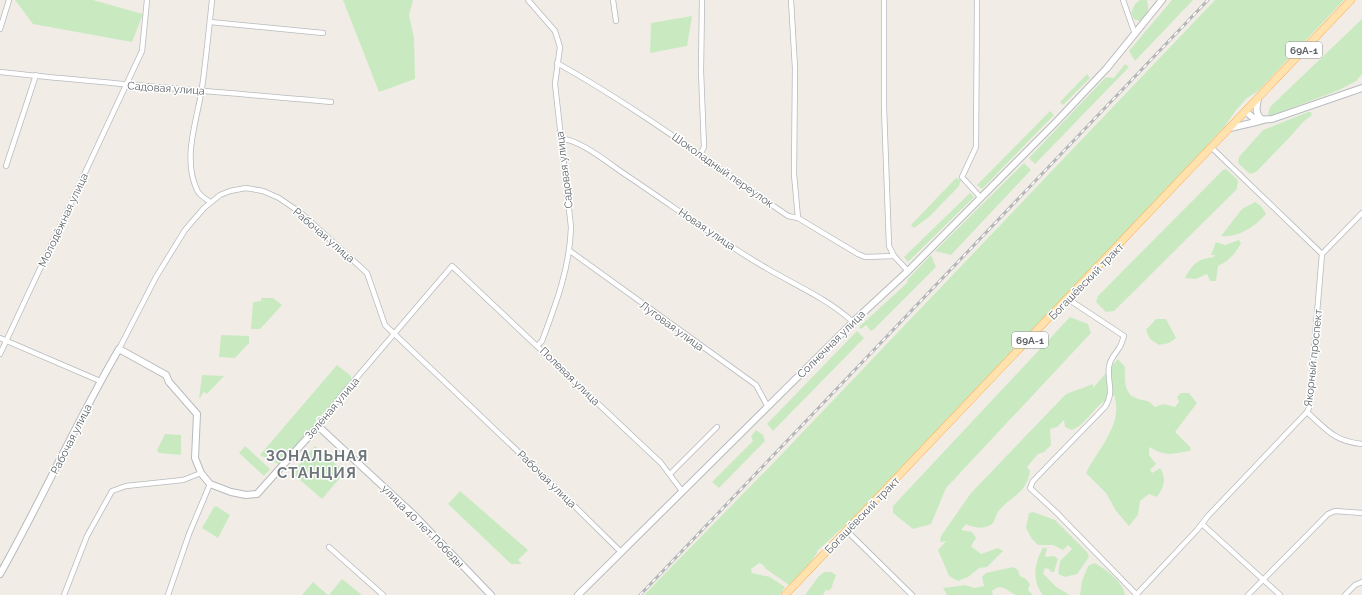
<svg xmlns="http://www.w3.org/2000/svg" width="1362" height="595" viewBox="0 0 1362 595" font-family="Raleway,sans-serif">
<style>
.green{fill:#c9eac1}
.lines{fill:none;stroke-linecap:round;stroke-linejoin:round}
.minor-casing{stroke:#b7babe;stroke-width:6}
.tertiary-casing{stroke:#b7babe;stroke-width:8}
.primary-casing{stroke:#fdad53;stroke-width:8}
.minor{stroke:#fff;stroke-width:4.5}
.tertiary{stroke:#fff;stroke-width:6}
.primary{stroke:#ffe2ad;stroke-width:7}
.rail-casing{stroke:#b5b6b7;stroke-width:3}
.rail{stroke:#fff;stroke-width:1.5;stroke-dasharray:4.5;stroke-linecap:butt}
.labels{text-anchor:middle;stroke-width:3;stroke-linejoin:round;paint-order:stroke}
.shield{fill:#fff;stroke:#8e9295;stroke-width:1}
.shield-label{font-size:10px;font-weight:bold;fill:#5e6468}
.street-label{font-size:11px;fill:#5e6468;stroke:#fff}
.district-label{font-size:15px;font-weight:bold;letter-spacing:1px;fill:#6e767a;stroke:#fff}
</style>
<rect width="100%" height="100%" fill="#f1ede6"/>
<g class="green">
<path d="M15 0H93L143 14 132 42 33 24Z"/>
<path d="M343 0H413L409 15 414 38 415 79 379 92Z"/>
<path d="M1140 0H1147C1149 9 1149 17 1140 21L1134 19 1131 13 1135 4Z"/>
<path d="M1172 0H1193L1135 61 1129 51Z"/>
<path d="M1215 0H1344L1258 91 1247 98 1236 110 1225 126 1175 180 849 522 817 551V553L808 566 789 585 766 569 763 565 759 563 751 569 752 573 770 577 785 587 780 595H644L779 457Z"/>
<path d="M692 16 687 46 650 53 651 23Z"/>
<path d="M1362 19V74L1356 81 1339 90 1270 116 1268 114 1270 107Z"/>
<path d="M1125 64 1129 67 1035 164 1029 158 1106 77 1114 78Z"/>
<path d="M1087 74 1090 78 1063 105 1060 102Z"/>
<path d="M1050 111 1054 115 982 189 977 185Z"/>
<path d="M1308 112H1311L1312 115 1303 122 1288 139 1256 172 1250 174 1238 163 1239 157 1263 130Z"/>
<path d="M1024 163 1031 170 951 255 935 251Z"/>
<path d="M1226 169 1238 180 1237 189 1114 311 1106 312 1096 302 1098 296 1223 170Z"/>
<path d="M956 178 961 180 959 186 929 217 914 228 911 225Z"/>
<path d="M970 193 974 197 908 262 904 257Z"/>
<path d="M1255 202 1261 206 1266 214C1255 227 1237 238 1221 236L1242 209Z"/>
<path d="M1239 240 1241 243C1235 254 1229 261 1218 266L1216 281H1210L1207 274 1196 279 1185 278C1193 263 1198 259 1214 257L1215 255H1211L1216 242 1225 245Z"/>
<path d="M931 255 936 267 874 329 871 331 866 325 861 329 859 327 907 283 908 279Z"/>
<path d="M261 298H273L282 305 260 329H251L253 302 261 301Z"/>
<path d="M1070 317 1088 324 1091 333 946 488 931 524 913 529 893 513V506Z"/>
<path d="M1156 319H1166L1176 338 1169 343 1159 345 1150 339 1146 330Z"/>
<path d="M857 331 864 338 773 431 767 424Z"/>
<path d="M221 335 249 336V343L235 358 219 357Z"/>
<path d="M1118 359 1125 367C1125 377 1123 394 1136 398 1145 402 1147 398 1155 407L1163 404 1175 407 1179 402 1177 397 1181 393H1189L1197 403 1175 432 1191 448 1190 451C1169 454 1168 457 1149 447V455L1156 464 1150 470 1152 473 1160 468C1167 479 1164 487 1157 497L1149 494 1140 501 1138 515 1129 526 1116 511 1106 493 1086 473C1098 449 1124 424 1114 395 1093 405 1089 423 1072 430L1065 427 1064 420 1057 427 1050 429 1051 445 1044 452 1038 454 1027 467 1030 471C1026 496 1009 496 998 512 996 515 995 520 993 523 986 530 973 528 966 524L961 530 972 532 976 538 971 546 981 554 998 548 1003 551 987 567 979 568 968 577 958 581 949 576 938 550 946 541 940 542 941 536 971 493 1066 394 1093 384V388Z"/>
<path d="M337 365 351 376V380L280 465 260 455Z"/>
<path d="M202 375 224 376 207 394 204 392 199 399Z"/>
<path d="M756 430 763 435 765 441 719 488 712 482 753 441 751 436Z"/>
<path d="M165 434 181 435V455L159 453 157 450Z"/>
<path d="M245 446 270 469 264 476 239 453Z"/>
<path d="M315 446 345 472 322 499 292 473Z"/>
<path d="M460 491 528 550 518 560 522 564H511L448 504Z"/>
<path d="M216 506 230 515 218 538 202 528 214 507Z"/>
<path d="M1033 512 1055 520 1087 552 1089 557 1077 574 1065 577 1058 574 1060 561 1072 549 1068 545 1063 550 1053 545H1038L1032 539 1026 528 1029 513Z"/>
<path d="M1043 548H1047L1045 557 1054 556 1058 559 1054 572H1051L1049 569 1045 568 1043 574C1049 578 1052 584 1058 588 1062 591 1065 591 1069 595H1043C1032 582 1034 562 1043 548Z"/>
<path d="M1094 563C1105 568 1124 583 1125 595H1080L1082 581 1088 566Z"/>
<path d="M1013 567 1018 570 1020 576 1026 579 1030 584 1028 590 1033 595C1028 595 1020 595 1016 595 1007 591 1002 582 992 591L993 595H947L943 588 966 585 974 588 984 586 982 577 986 573Z"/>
<path d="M824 572H831L836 575 831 589 827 591 826 589 823 595H805L818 577Z"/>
<path d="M342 579 362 595H329Z"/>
<path d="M313 582 328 595H302Z"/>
</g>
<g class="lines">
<g class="minor-casing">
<g id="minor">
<path d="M528 0 555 31 560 47 555 84 571 227C570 267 556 304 542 341L538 345"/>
<path d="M613 0 616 21"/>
<path d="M791 0 795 68 794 174 798 218"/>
<path d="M884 0V107L889 246 894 256 908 271"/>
<path d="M977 0 976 147 962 177 981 198"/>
<path d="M1123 0 1135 34"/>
<path d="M210 22 323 33"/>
<path d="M0 29 9 0"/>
<path d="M557 63C638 108 712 164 788 216L798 218 858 254 865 257 894 256"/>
<path d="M0 72C110 84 221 92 331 102"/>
<path d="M560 139C577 137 611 165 626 175 673 206 719 241 768 269 797 286 828 299 853 322"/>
<path d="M700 155 704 147 701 71 702 0"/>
<path d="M6 166 36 75"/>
<path d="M210 202C206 199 199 195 197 190 182 158 197 121 202 88 206 59 209 29 212 0"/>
<path d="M570 251 756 385 768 407"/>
<path d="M1322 254 1362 213"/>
<path d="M1068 299 1124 336C1122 340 1122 345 1119 348 1115 355 1110 358 1109 367 1107 383 1115 391 1105 407L1033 481 1030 488 1057 513 1137 595"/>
<path d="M0 338 100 381"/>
<path d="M119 349 156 277 185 230 204 208 220 195 230 191 246 188 263 191 279 198 301 213 367 273 385 325 549 481 621 552"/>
<path d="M0 354 142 51 147 0"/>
<path d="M1307 412C1327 430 1334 441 1362 444"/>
<path d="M318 426 341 396 452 266 661 463 682 491"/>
<path d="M670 474 717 427"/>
<path d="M1202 524 1280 595"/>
<path d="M847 531 912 595"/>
<path d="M329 547 383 595"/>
<path d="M64 595 87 536 112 491 126 486 183 480 201 473"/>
<path d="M168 595 189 534 210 484"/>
<path d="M1136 595 1197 530 1208 516 1307 412 1309 408 1322 254 1212 148"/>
<path d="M1248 595 1328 514 1335 511 1362 513"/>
<path d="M1345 595 1355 585 1362 582"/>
</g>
</g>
<g class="tertiary-casing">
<g id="tertiary">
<path d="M1258 99C1256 108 1255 115 1263 120"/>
<path d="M1246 112 1256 120 1272 119 1362 88"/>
<path d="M1230 128 1260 121"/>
<path d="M0 574C42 500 76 422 119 349L166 375 169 382 197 414 195 458 201 473 210 484 231 492 246 495 257 494 318 426 414 515 491 595"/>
<path d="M578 595 853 322 908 271 1056 122 1107 68 1162 0"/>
</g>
</g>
<g class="primary-casing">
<path id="primary" d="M785 595 1351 0"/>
</g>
<use href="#minor" class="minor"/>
<use href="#tertiary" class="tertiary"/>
<use href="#primary" class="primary"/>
<g class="rail-casing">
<path id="rail" d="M640 595 1208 0"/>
</g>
<use href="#rail" class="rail"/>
</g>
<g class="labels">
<g class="shield">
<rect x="1286" y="42" width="36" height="16" rx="3"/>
<rect x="1012" y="332" width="36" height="16" rx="3"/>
</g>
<g class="shield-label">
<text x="1304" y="54">69А-1</text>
<text x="1030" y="344">69А-1</text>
</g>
<g class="street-label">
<text transform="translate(166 88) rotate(4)" y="4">Садовая улица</text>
<text transform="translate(564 170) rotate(-97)" y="4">Садовая улица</text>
<text transform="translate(723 170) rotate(35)" y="4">Шоколадный переулок</text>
<text transform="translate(63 220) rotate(-65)" y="4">Молодёжная улица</text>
<text transform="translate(707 229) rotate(34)" y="4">Новая улица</text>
<text transform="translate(324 235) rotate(41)" y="4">Рабочая улица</text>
<text transform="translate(1086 281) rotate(-46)" y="4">Богашёвский тракт</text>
<text transform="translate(672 326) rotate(36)" y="4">Луговая улица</text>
<text transform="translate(831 344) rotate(-45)" y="4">Солнечная улица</text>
<text transform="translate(1313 358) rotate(-84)" y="4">Якорный проспект</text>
<text transform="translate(570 376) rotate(44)" y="4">Полевая улица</text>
<text transform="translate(332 408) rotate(-50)" y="4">Зелёная улица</text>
<text transform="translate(71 439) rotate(-63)" y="4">Рабочая улица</text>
<text transform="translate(547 479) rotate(44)" y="4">Рабочая улица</text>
<text transform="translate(862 515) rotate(-46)" y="4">Богашёвский тракт</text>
<text transform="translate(423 526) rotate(45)" y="4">улица 40 лет Победы</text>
</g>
<g class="district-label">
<text x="317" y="461">ЗОНАЛЬНАЯ<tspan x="317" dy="17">СТАНЦИЯ</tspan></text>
</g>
</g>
</svg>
